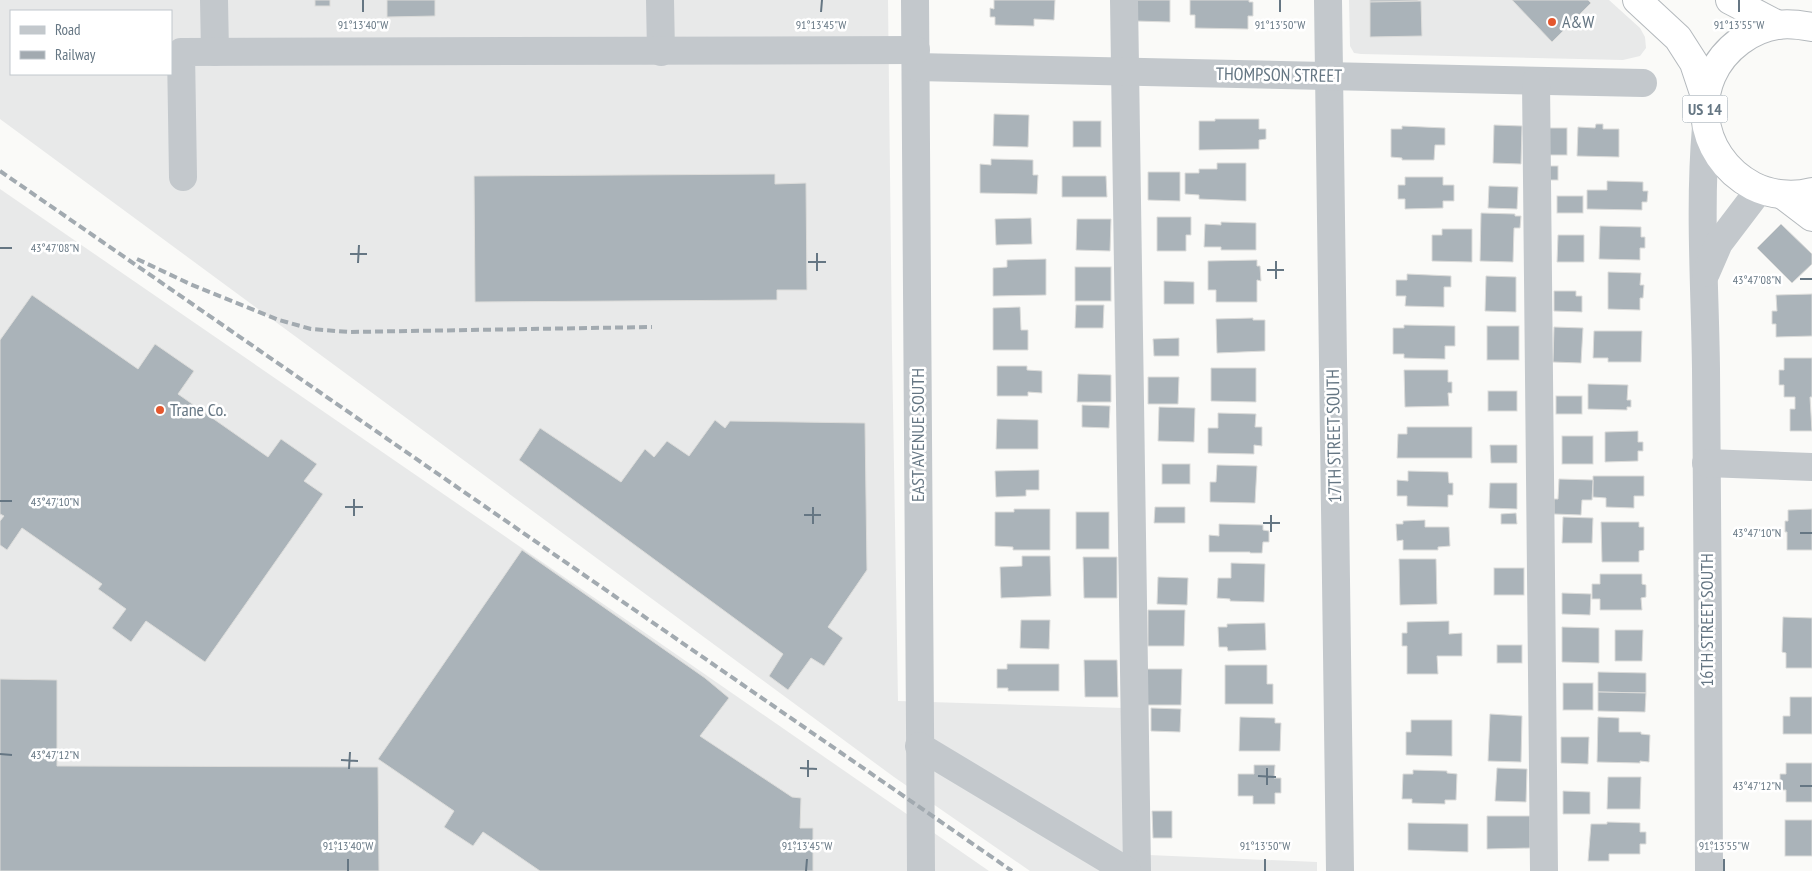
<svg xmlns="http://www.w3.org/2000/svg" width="1812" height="871" viewBox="0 0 1812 871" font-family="'PT Sans Narrow',sans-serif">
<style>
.built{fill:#e8e9e9;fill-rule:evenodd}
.building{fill:#aab3b9;stroke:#dcdcda}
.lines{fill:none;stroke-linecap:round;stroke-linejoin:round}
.highway-casing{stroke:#b4b9bd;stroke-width:30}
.minor{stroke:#c3c8cc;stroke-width:28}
.highway{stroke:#fff;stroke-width:28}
.rail{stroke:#a2aab0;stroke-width:4;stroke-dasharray:8 4;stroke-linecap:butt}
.ticks{fill:none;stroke:#657683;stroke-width:2}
.poi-dot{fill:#e4572e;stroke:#fff;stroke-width:2}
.labels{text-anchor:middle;stroke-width:5;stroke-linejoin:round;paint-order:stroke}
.shield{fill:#fff;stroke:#939fa8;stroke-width:1}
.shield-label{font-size:16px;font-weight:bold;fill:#657683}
.poi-label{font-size:18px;fill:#657683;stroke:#fff;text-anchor:start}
.street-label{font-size:18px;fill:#657683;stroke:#fff}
.ticks-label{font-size:12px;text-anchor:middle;fill:#657683;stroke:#fff;stroke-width:5;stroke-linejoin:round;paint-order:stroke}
</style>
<rect width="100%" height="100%" fill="#fafaf8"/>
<g class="built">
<path d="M0 0H888L892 348 898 701 1124 708 1125 854 1317 862V871H1030L894 777 0 119ZM11 11H171V74H11Z"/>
<path d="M1349 0H1609L1640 28 1645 37 1646 48 1640 56 1623 60 1361 54 1354 53 1350 46Z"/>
<path d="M0 189 641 630 989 871H0Z"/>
</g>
<g class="building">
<rect x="315" y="0" width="15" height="6"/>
<path d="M387 0H435V16L387 17Z"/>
<path d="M994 0H1055L1054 20 1034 19V26L995 25V17H990V8L994 9Z"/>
<path d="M1137 0H1170V22L1136 21Z"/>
<path d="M1190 0H1249V2H1253V16H1248V29L1195 28V15H1190Z"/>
<path d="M1370 0H1418V1L1370 2Z"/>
<path d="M1512 0H1588L1591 3 1552 42Z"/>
<path d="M1421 1 1422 36 1370 37V2Z"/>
<path d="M994 114 1029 115 1028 147 993 146Z"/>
<path d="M1215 119H1259V129H1266V139L1259 140V149L1199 150V121H1215Z"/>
<rect x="1073" y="121" width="28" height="26"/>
<path d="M1596 124H1603V129H1619V157L1577 156 1578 127 1595 128Z"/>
<path d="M1494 125 1522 126 1521 164 1493 163Z"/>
<path d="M1402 126 1445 128V145H1435L1434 160H1402V158L1391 157V129H1402Z"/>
<rect x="1548" y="128" width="19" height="27"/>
<path d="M991 159 1033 160V175H1038L1037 194 980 193V164L991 165Z"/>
<path d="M1217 163H1246V201L1199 199V195L1185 194V173H1199V169H1217Z"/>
<rect x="1549" y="166" width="9" height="14"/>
<path d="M1148 172H1180V201L1148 200Z"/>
<path d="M775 174V184L806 183 807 290H777V300L475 302 474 176Z"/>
<path d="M1062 176H1106L1107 197H1062Z"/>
<path d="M1405 177H1443V185H1454V201H1443V208L1405 209V199H1398V185H1405Z"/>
<path d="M1607 181 1643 182V191H1648L1647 202H1642V210L1587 209V190H1607Z"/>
<path d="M1489 186 1518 187 1517 209 1488 208Z"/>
<rect x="1557" y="196" width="26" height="17"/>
<path d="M1481 213 1515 214V216H1521L1520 228H1514L1513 262 1480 261Z"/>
<path d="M1157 217H1191V235H1186V251H1157Z"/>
<path d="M1031 218 1032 244 996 245 995 219Z"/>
<path d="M1077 219H1111L1110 251 1076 250Z"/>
<path d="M1221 222 1256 223V250H1221V247H1204L1205 224 1221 225Z"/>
<path d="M1781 224 1812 254V264L1792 283 1757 248Z"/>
<path d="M1600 226 1641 227V237H1645V248H1640V260L1599 259Z"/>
<path d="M1442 229H1472V262L1432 261V235H1442Z"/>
<path d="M1558 235H1584V262H1557Z"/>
<path d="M1046 259V295L993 296V268L1007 267V260Z"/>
<path d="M1257 260V266H1260L1261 281 1257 280V302H1216V290H1208V261Z"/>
<rect x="1075" y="267" width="36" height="34"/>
<path d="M1608 272 1641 273 1640 285H1644L1643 298H1640V310L1608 309Z"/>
<path d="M1407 274 1451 276V287H1444V307L1405 306 1406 296H1396V280H1407Z"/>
<path d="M1486 276 1516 277V312L1485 311Z"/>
<path d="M1164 281 1194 282V304H1164Z"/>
<path d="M1554 291H1576V296H1582V312L1554 311Z"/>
<path d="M1812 294V336L1776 337V324H1772V311H1777L1776 295Z"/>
<path d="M32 295 138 369 155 344 194 371 178 394 268 457 281 439 317 464 304 481 323 494 205 662 146 621 131 642 112 628 126 609 98 589 102 584 22 528 7 550 0 545V521L4 516 0 514V340Z"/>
<path d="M1076 305H1104L1103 328H1075Z"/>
<path d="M1020 307 1021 330H1028V350H993V308Z"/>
<path d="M1253 318V320H1265V351L1217 353 1216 319Z"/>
<path d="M1404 325 1455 326V346H1445V359L1404 358V354H1393V328H1404Z"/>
<rect x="1487" y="326" width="32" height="34"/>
<path d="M1554 327 1583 328 1581 363 1553 362Z"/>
<path d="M1594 331H1642L1641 362H1608V358H1593Z"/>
<path d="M1179 338V356H1154L1153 339Z"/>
<path d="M1784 358H1812V397H1810L1812 431H1790V409H1795V397H1784V385H1779V370H1784Z"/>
<path d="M997 366H1027V370L1042 371V393L1028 392V396H997Z"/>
<path d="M1211 368H1256V402L1211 401Z"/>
<path d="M1404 370H1448V382H1452V393H1448L1449 406 1405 407Z"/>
<path d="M1078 374 1111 375V402H1077Z"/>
<path d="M1148 377H1179L1178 404H1148Z"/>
<path d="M1588 384 1628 385 1627 400H1631V407H1627V410L1588 409Z"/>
<rect x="1488" y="391" width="29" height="20"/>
<rect x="1556" y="396" width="26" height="18"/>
<path d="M1082 405 1110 406 1109 428 1082 427Z"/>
<path d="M1159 407 1195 408 1194 442 1158 441Z"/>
<path d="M1218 413 1256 414 1255 427H1262V446L1254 445V454L1208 453V428H1218Z"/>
<path d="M997 419 1038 420V449H996Z"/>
<path d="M715 420 725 428 730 421 865 423 867 570 828 627 843 638 824 666 811 658 788 690 769 676 783 654 519 460 540 428 621 482 645 449 654 457 667 441 689 456Z"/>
<path d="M1407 427H1472V458H1397L1398 434H1407Z"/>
<path d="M1638 431V442H1643V451H1638V461L1605 462V432Z"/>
<rect x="1562" y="436" width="31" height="28"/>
<path d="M1490 445H1517V463H1491Z"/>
<rect x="1162" y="464" width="28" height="20"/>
<path d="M1217 465 1257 466 1255 503 1210 502V482H1216Z"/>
<path d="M1039 470V490H1026V496L996 497 995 471Z"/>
<path d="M1408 471 1448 472 1449 483H1453V495H1448V507L1407 506V496H1397V480L1408 481Z"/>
<path d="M1593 476H1644V496H1634V508L1606 507V498L1593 497Z"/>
<path d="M1559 479 1593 480 1592 500H1582L1581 515 1554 514V499H1558Z"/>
<path d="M1490 483H1517V509L1489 508Z"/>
<path d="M1155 507H1185V523H1154Z"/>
<path d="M1014 509H1050V550H1013V547L995 546V512H1014Z"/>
<path d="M1812 509V550H1787V532H1785V521H1788V510Z"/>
<rect x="1076" y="512" width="33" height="37"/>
<path d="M1516 513 1517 524H1501V514Z"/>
<path d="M1563 517 1593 518 1592 543H1562Z"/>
<path d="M1425 520V527H1449L1450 546 1438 547V550H1403V540L1397 541 1396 524H1403V521Z"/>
<path d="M1601 522H1639V527H1644V550L1639 551V562H1602Z"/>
<path d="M1219 524 1263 525V530L1269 531V542H1263L1262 553H1250V552H1209V535L1219 536Z"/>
<path d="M522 550 705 678 729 698 700 736 792 797 801 798 800 828H813V871H540L483 832 473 846 444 827 454 811 378 759Z"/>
<path d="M1022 556H1050L1051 596 1001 598 1000 567 1022 566Z"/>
<path d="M1083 557H1117V598H1084Z"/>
<path d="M1399 559H1436L1437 604 1400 605Z"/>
<path d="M1231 563 1265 564 1264 602 1230 601V599L1217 598 1218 578H1231Z"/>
<rect x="1494" y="568" width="30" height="27"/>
<path d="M1600 574H1642V584L1646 585V597L1641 598 1642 610H1600V599H1592V584H1600Z"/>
<path d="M1158 577 1188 578 1187 605 1157 604Z"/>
<path d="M1562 593 1591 594 1590 615 1562 614Z"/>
<path d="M1148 610H1185L1184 646H1148Z"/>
<path d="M1783 617 1812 618V668H1786V653L1782 652Z"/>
<path d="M1021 620H1050L1049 649 1020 648Z"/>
<path d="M1449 621V634L1462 633V656H1437L1438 674H1407V646H1402V633H1407V622Z"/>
<path d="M1265 623 1266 650 1228 651 1227 647H1219L1218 627H1227V624Z"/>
<path d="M1562 627 1599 628V663L1562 662Z"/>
<path d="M1615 630H1643L1642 661H1615Z"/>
<rect x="1497" y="645" width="25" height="18"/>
<path d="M1084 660H1117L1118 697H1085Z"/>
<path d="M1007 664H1059V691H1008V688H997V669H1007Z"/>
<path d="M1225 665H1267V684H1273V704H1225Z"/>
<path d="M1147 669H1182L1181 705H1146Z"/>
<path d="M1598 672 1646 673V693L1598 692Z"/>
<path d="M0 679 57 680V766L378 767 379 871H0Z"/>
<rect x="1563" y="683" width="30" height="27"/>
<path d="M1598 692 1646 693 1645 712 1598 711Z"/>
<path d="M1790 697H1812V734H1783V716H1790Z"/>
<path d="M1151 708 1181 709 1180 732 1151 731Z"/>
<path d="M1490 714 1522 716 1521 762 1488 761Z"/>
<path d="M1240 717 1275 718V723H1281L1280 751H1239Z"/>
<path d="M1598 717 1619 718V732H1641V734L1650 735 1649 762 1640 761V763L1597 762Z"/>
<path d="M1411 720H1452V756L1406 755V732H1411Z"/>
<path d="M1561 737H1589L1588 764 1561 763Z"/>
<path d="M1786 763H1812V802H1786V790H1780V774H1786Z"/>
<path d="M1254 765H1275L1274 778H1281V793H1275V804H1253V796H1238V774H1254Z"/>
<path d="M1497 768 1527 769 1526 802 1495 801Z"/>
<path d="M1413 770 1447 771V773L1457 774 1456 800H1445V804L1412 803V799H1402L1403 774H1413Z"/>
<path d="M1608 777H1641L1640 809H1607Z"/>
<path d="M1563 791 1590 792V814H1563Z"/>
<path d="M1152 811H1172V838H1153Z"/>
<path d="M1487 816H1530V848L1487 849Z"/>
<rect x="1785" y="820" width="27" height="36"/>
<path d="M1607 822 1640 823V832H1646V844H1640V854H1609V861H1588L1591 824H1607Z"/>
<path d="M1408 823 1468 824V852L1408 850Z"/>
</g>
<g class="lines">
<g class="highway-casing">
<g id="highway">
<path d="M1637 0 1678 38 1694 63 1705 96"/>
<path d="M1730 0 1778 25"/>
<path d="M1812 27C1801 25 1789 23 1778 25 1764 27 1751 33 1740 41 1687 80 1696 156 1753 186 1771 195 1793 197 1812 192"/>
<path d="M1783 195 1812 217"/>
</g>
</g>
<g class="minor">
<path d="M214 0 215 52"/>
<path d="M660 0 661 52"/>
<path d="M915 0 921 871"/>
<path d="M1124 0 1137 871"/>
<path d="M1328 0 1340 871"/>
<path d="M916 67 1643 83"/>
<path d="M1536 81 1544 871"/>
<path d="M1706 127C1699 208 1705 288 1706 369 1708 536 1708 704 1709 871"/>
<path d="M183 177 181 52 916 50"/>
<path d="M1706 273 1719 243 1760 189"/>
<path d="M1706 463 1812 467"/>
<path d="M919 746 1127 871"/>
</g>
<use href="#highway" class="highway"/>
<g class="rail">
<path d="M0 171 1012 871"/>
<path d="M137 259 190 284 279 320 311 329 349 332 652 327"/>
</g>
</g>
<path class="ticks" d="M363 12V0M821 12 822 0M1280 12V0M1739 12V0M0 248H12M350 254H367M808 262H826M358 263 359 245M1267 270H1284M817 271V253M1276 279V261M1800 279H1812M0 501H12M345 507H363M804 515H821M354 516V499M1263 523H1280M813 524V507M1271 532V515M1800 533H1812M0 754 12 755M341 760 358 761M800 768 817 769M349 769 350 752M1258 776 1276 777M808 777V760M1267 785V768M1800 786H1812M348 871V859M806 871 807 859M1265 871V859M1724 871V859"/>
<g class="poi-dot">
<circle cx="1552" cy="22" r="5"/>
<circle cx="160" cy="410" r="5"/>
</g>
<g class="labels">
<rect class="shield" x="1682.5" y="95.5" width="45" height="27" rx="4"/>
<g class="shield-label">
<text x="1705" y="115">US 14</text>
</g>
<g class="poi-label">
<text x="1562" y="28">A&amp;W</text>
<text x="170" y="416">Trane Co.</text>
</g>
<g class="street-label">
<text transform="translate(1279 75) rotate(1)" y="6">THOMPSON STREET</text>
<text transform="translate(918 435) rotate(-90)" y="6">EAST AVENUE SOUTH</text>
<text transform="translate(1334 436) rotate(-91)" y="6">17TH STREET SOUTH</text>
<text transform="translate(1707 620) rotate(-90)" y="6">16TH STREET SOUTH</text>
</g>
</g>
<g class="ticks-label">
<text x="363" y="29">91°13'40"W</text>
<text x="821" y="29">91°13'45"W</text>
<text x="1280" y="29">91°13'50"W</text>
<text x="1739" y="29">91°13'55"W</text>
<text x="55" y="252">43°47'08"N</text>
<text x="1757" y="284">43°47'08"N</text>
<text x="55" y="506">43°47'10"N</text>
<text x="1757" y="537">43°47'10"N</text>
<text x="55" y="759">43°47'12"N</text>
<text x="1757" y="790">43°47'12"N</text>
<text x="348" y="850">91°13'40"W</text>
<text x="807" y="850">91°13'45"W</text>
<text x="1265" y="850">91°13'50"W</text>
<text x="1724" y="850">91°13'55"W</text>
</g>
<rect x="10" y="10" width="162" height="65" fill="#ffffff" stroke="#c1c8cd"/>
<rect x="20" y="26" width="25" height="8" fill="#c3c8cc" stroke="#c1c8cd"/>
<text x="55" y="35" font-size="15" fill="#657683">Road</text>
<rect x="20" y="51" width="25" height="8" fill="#a2aab0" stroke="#c1c8cd"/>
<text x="55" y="60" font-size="15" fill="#657683">Railway</text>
</svg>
